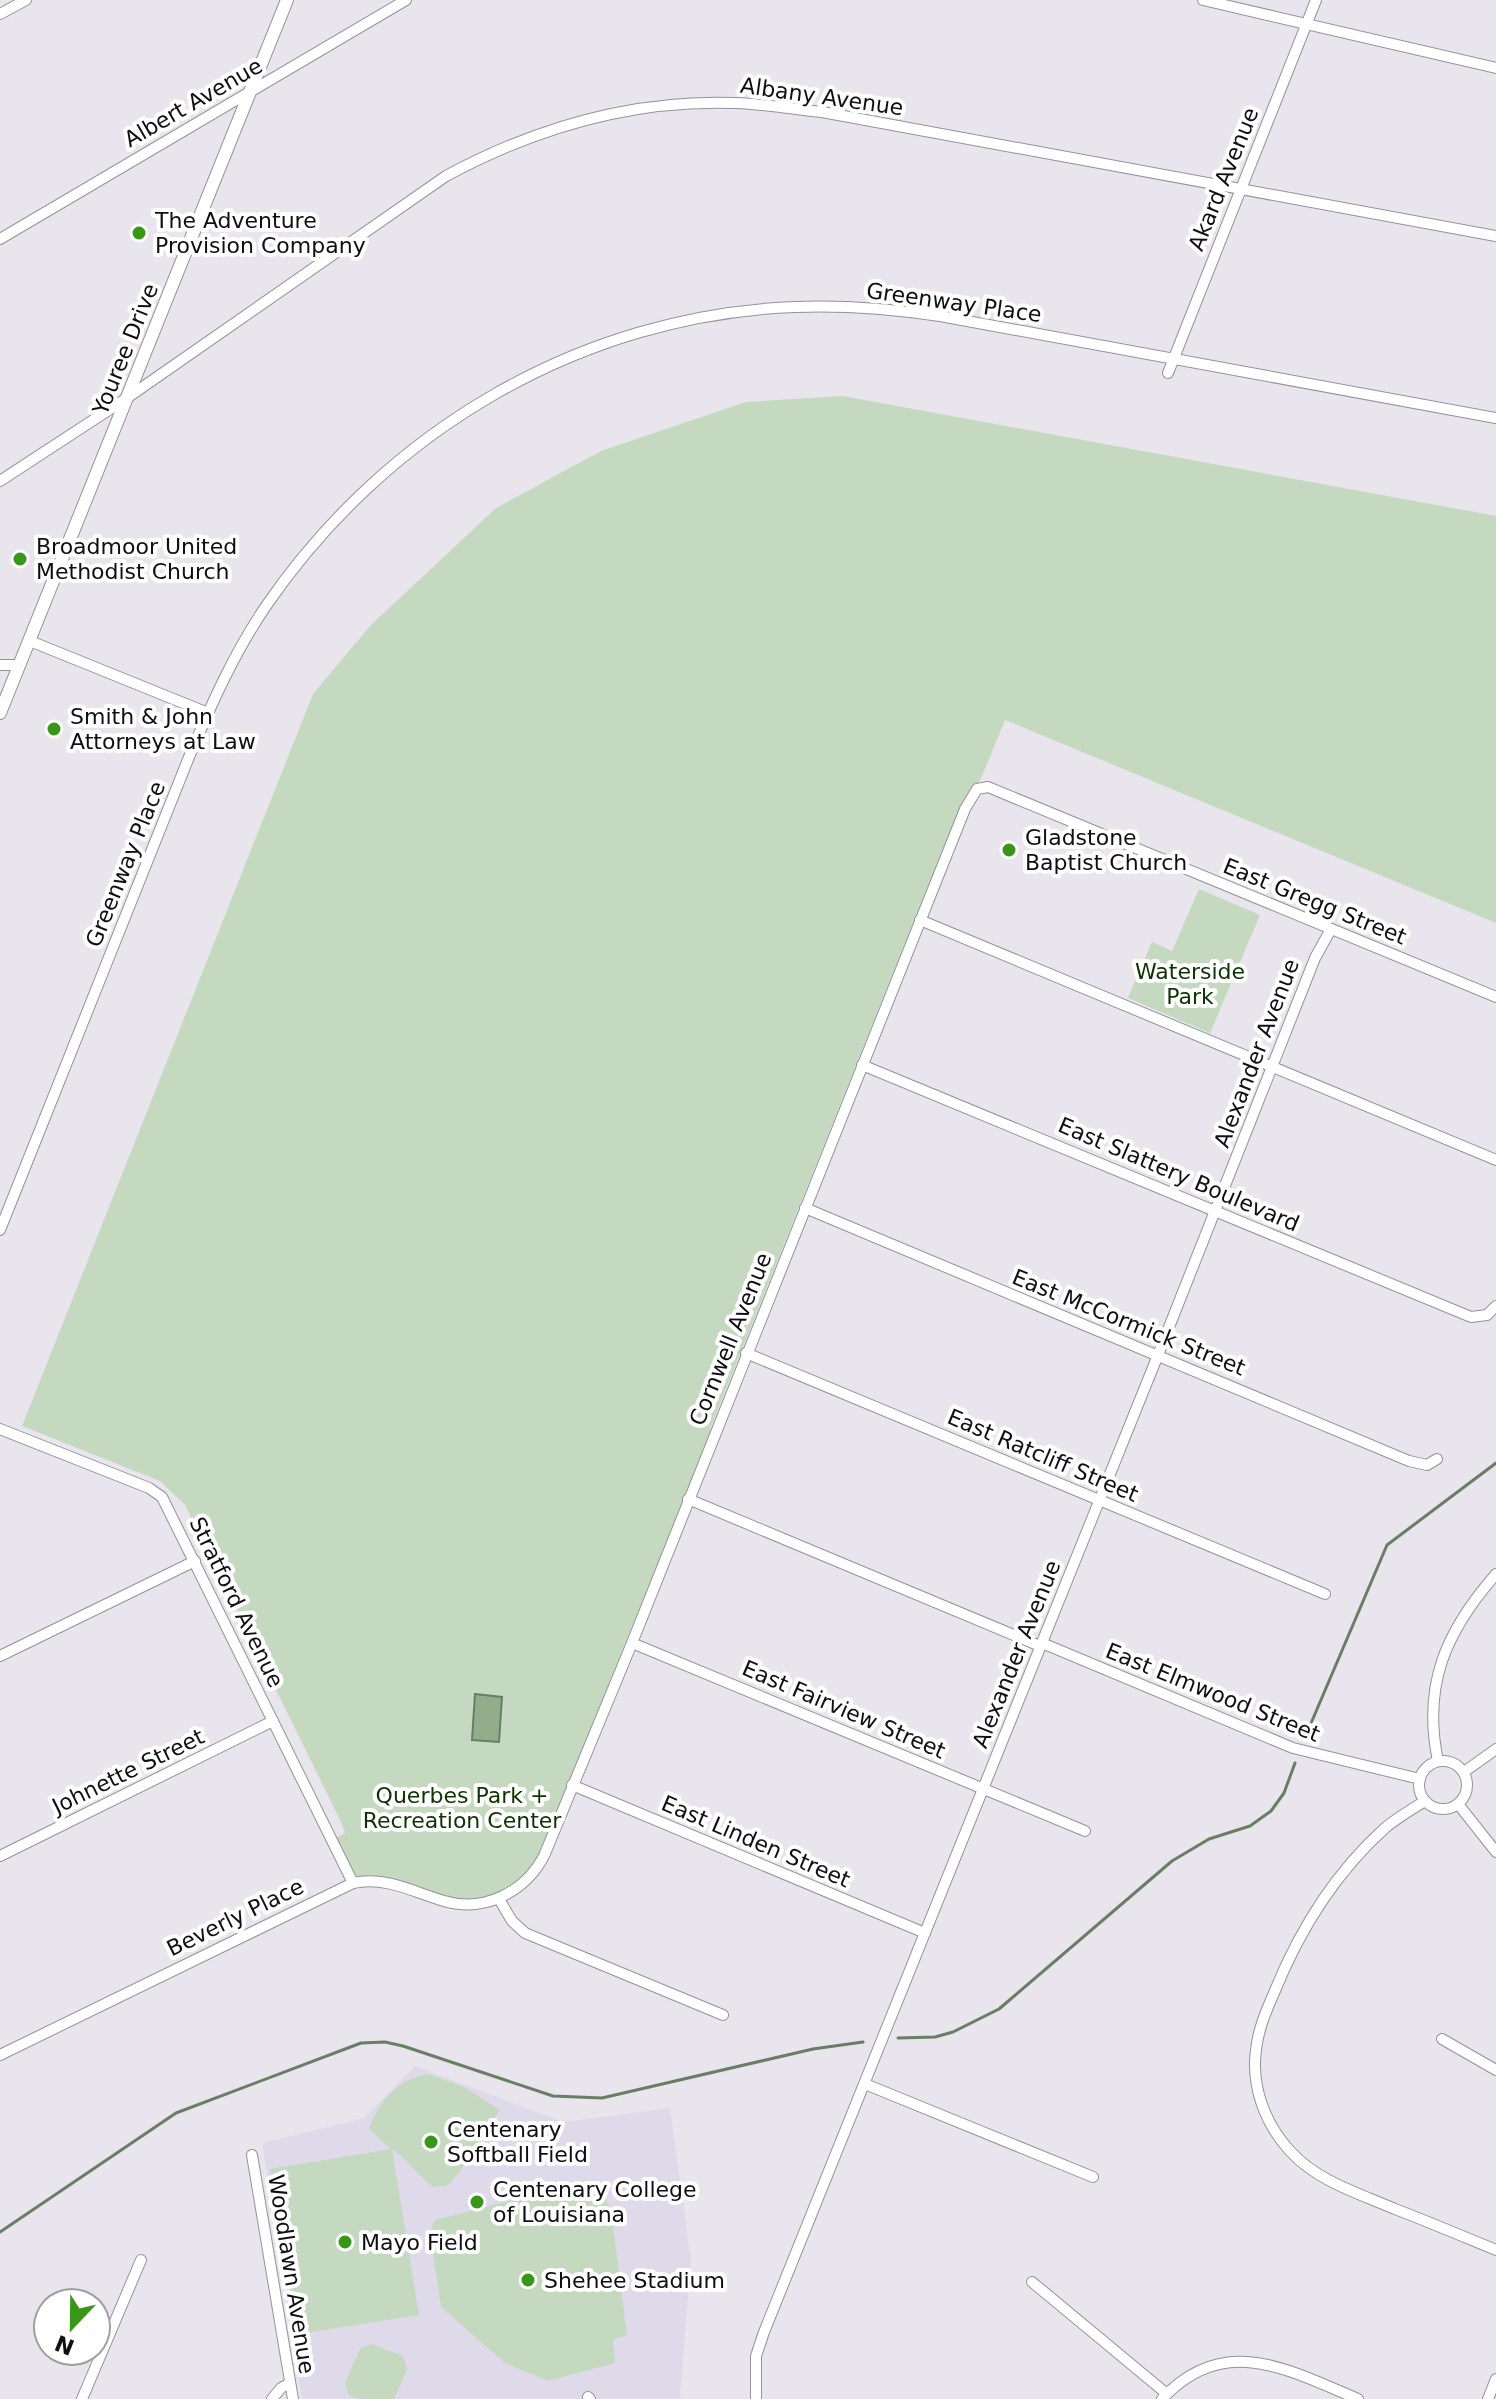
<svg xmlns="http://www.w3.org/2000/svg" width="1496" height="2399" viewBox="0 0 1496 2399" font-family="'DejaVu Sans',sans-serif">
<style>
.built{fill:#dfdae9}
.green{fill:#c4d9bf}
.water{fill:#91ad8b;stroke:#6a7d66;stroke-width:2}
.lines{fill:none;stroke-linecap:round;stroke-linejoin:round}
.stream{stroke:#6a7d66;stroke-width:3}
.minor-casing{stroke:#94929a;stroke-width:12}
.major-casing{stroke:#94929a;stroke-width:14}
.minor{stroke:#fff;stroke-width:10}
.major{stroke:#fff;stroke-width:12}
.poi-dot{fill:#399718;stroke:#fff;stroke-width:3}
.labels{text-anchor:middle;stroke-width:8;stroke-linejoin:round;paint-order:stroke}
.street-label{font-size:22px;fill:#0f0e11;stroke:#fff}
.poi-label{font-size:22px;fill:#0f0e11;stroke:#fff;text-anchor:start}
.park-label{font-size:22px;fill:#0c3301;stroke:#fff}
</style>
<rect width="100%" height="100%" fill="#e8e5ed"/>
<path class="built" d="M415 2066 563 2122 670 2108 691 2260 680 2399H302L262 2143 364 2118Z"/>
<g class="green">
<path d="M843 396 1496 516V923L1005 720 985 769 978 784 966 796 943 848 710 1429 715 1431 624 1646 544 1856 523 1883 468 1904 403 1886 353 1883 332 1840 345 1833 342 1824 185 1505 160 1481 22 1426 313 694 371 625 496 508 601 451 746 402Z"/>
<path d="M1199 889 1260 915 1210 1033 1128 998 1152 942 1172 951Z"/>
<path d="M428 2074 466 2088 500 2110C491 2123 457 2181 447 2185 442 2187 438 2186 433 2187 418 2176 407 2159 392 2149L419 2315 298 2334 270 2169 391 2149 369 2129C379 2101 398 2079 428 2074Z"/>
<path d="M576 2184C596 2187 603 2191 611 2210L627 2335 613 2340 615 2363 548 2381 505 2363 441 2307 430 2233 435 2220Z"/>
<path d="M371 2344 403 2356 407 2370 394 2399H359L349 2395 345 2383 360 2349Z"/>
</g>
<path class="water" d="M475 1694 502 1697 499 1742 472 1740Z"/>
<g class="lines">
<g class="stream">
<path d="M1306 1735 1387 1545 1496 1463"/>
<path d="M898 2038 935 2037 953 2032 999 2009 1172 1861 1209 1839 1250 1826 1271 1811 1284 1793 1295 1763"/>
<path d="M0 2232 176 2113 361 2043 385 2042 403 2046 553 2096 602 2098 813 2049 863 2042"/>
</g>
<g class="minor-casing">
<g id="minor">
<path d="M1203 0 1496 68"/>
<path d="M0 14 26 0"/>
<path d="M0 239 406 0"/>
<path d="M1168 373 1316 0"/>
<path d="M0 481 127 398 446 176C535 128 633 99 736 103 764 104 793 109 822 112L1496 236"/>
<path d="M30 641 208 713"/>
<path d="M0 665H19"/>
<path d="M920 920 1496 1160"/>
<path d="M862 1065 1471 1317 1487 1315 1496 1306"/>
<path d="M805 1208 1409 1461 1427 1465 1437 1459"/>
<path d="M0 1230 189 757C211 705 234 653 266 606 386 431 581 315 795 307 844 305 892 309 940 316L1496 418"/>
<path d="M746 1353 1325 1594"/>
<path d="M0 1429 149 1488 162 1497 353 1883"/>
<path d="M688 1499 1040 1646"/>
<path d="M632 1643 1085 1831"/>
<path d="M1042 1643 1293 1748 1420 1779"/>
<path d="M0 1656 195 1561"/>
<circle cx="1443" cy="1785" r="24"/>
<path d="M1438 1761C1422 1685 1446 1631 1496 1574"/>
<path d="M1464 1772 1496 1749"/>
<path d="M572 1785 925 1933"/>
<path d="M1425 1801C1412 1809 1397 1818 1385 1828 1335 1873 1299 1931 1274 1993 1266 2011 1258 2030 1256 2050 1251 2086 1265 2124 1290 2151 1317 2181 1358 2193 1395 2209 1429 2222 1462 2236 1496 2250"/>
<path d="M1458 1804 1496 1852"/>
<path d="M0 1856 273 1721"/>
<path d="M499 1899 512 1921 525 1933 723 2015"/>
<path d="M1442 2039 1496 2070"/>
<path d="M0 2055 353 1883C386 1876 413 1892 444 1901 484 1913 525 1892 544 1856L632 1643 965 809 977 789 988 787 1496 997"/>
<path d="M865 2084 1093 2177"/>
<path d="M252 2155 293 2399"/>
<path d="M1032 2282 1167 2394"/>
<path d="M588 2397 590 2399"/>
<path d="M82 2399 141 2260"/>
<path d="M272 2399 281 2388 290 2383"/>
<path d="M756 2399V2356L764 2332 1158 1355 1315 958 1331 929"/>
<path d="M1162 2399C1224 2332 1288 2370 1358 2399"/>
<path d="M1488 2399 1496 2379"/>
</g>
</g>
<g class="major-casing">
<path id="major" d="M0 713 287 0"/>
</g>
<use href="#minor" class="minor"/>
<use href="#major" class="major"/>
</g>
<g class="poi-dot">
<circle cx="139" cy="233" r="8"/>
<circle cx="20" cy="559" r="8"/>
<circle cx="54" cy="729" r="8"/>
<circle cx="1009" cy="850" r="8"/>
<circle cx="431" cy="2142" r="8"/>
<circle cx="477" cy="2202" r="8"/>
<circle cx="345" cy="2242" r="8"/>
<circle cx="528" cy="2280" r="8"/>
</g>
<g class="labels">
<g class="street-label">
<text transform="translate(822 96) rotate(8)" y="8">Albany Avenue</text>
<text transform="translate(193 102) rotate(-30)" y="8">Albert Avenue</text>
<text transform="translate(1223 179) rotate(-68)" y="8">Akard Avenue</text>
<text transform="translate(954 302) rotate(8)" y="8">Greenway Place</text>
<text transform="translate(125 349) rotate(-68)" y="8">Youree Drive</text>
<text transform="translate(125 864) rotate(-68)" y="8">Greenway Place</text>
<text transform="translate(1315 901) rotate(22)" y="8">East Gregg Street</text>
<text transform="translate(1256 1053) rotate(-69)" y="8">Alexander Avenue</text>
<text transform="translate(1179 1174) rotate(23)" y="8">East Slattery Boulevard</text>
<text transform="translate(1129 1322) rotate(22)" y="8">East McCormick Street</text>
<text transform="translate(730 1339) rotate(-68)" y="8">Cornwell Avenue</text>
<text transform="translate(1043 1455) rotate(23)" y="8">East Ratcliff Street</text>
<text transform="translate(237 1602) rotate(64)" y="8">Stratford Avenue</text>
<text transform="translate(1016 1654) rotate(-68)" y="8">Alexander Avenue</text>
<text transform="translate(1213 1692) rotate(22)" y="8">East Elmwood Street</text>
<text transform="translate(844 1709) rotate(23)" y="8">East Fairview Street</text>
<text transform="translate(128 1771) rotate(-26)" y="8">Johnette Street</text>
<text transform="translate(756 1841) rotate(23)" y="8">East Linden Street</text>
<text transform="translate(235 1917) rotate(-26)" y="8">Beverly Place</text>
<text transform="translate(292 2274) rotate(81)" y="8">Woodlawn Avenue</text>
</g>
<g class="poi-label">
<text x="155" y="228">The Adventure<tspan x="155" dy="25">Provision Company</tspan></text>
<text x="36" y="554">Broadmoor United<tspan x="36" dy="25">Methodist Church</tspan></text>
<text x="70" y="724">Smith &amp; John<tspan x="70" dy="25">Attorneys at Law</tspan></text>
<text x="1025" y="845">Gladstone<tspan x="1025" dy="25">Baptist Church</tspan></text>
<text x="447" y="2137">Centenary<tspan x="447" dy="25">Softball Field</tspan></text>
<text x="493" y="2197">Centenary College<tspan x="493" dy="25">of Louisiana</tspan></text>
<text x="361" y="2250">Mayo Field</text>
<text x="544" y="2288">Shehee Stadium</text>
</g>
<g class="park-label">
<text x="1190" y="979">Waterside<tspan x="1190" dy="25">Park</tspan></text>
<text x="462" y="1803">Querbes Park +<tspan x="462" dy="25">Recreation Center</tspan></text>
</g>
</g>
<g transform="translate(72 2327) rotate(202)"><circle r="38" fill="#ffffff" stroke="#9f9fa0" stroke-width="2"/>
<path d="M0-6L14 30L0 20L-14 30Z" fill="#399718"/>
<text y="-12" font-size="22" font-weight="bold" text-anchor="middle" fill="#0f0e11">N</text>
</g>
</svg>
